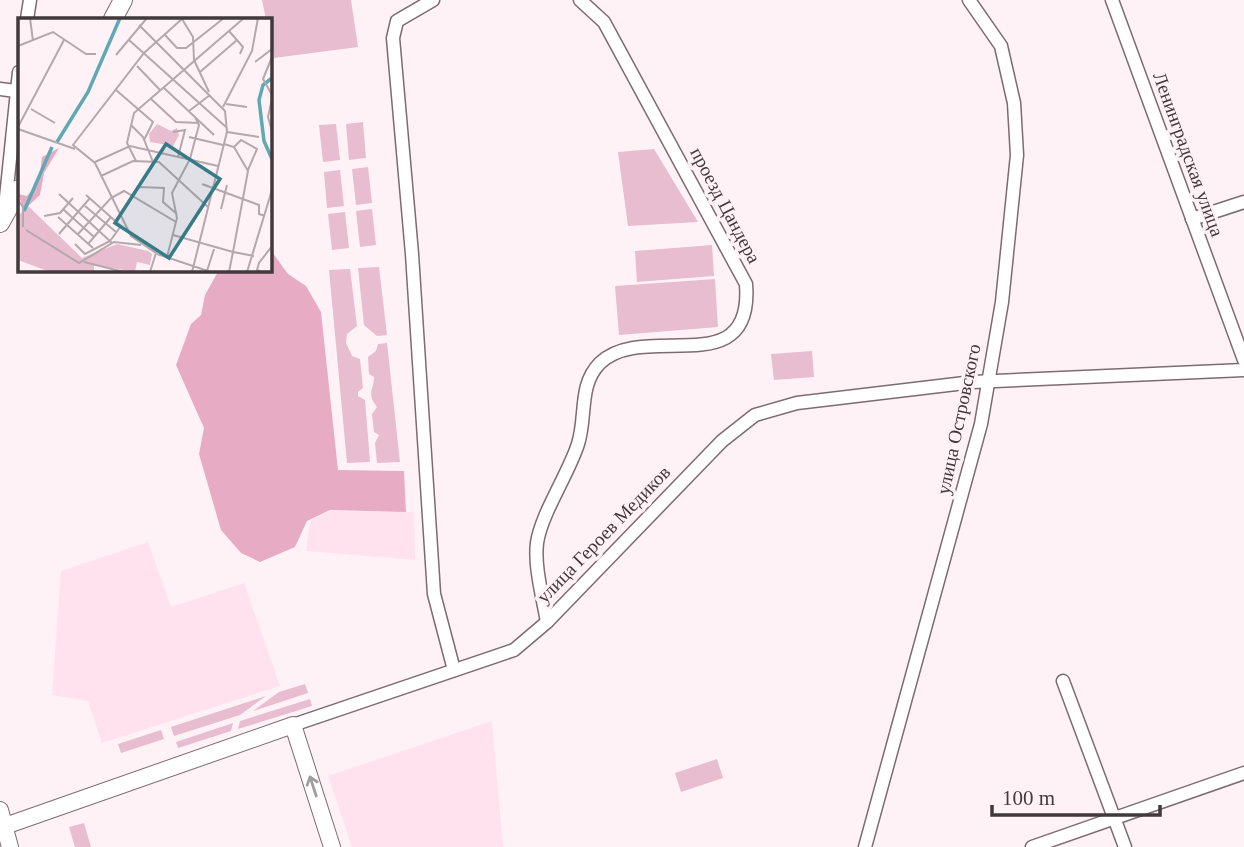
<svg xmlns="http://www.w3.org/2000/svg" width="1244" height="847" viewBox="0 0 1244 847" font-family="Georgia,serif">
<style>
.built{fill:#ffe2ed}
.green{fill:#e8bdcf}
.forest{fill:#e7acc4}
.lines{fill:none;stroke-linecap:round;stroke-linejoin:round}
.minor-casing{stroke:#7d6b72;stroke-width:15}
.tertiary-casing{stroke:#7d6b72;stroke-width:18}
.secondary-casing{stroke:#7d6b72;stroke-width:20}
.minor{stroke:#fff;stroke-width:12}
.tertiary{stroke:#fff;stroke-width:16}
.secondary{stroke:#fff;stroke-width:18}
.oneway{stroke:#a09c9e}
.labels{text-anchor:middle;stroke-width:7;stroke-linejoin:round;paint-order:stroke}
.street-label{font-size:19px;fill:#41393c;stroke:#fff2f7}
.inset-river{fill:none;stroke:#5fa8b4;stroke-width:3.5}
.inset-road{fill:none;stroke:#b3a8ac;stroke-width:2}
.view{fill:#357c87;fill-opacity:0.15;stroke:#357c87;stroke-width:3.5}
.inset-edge{fill:none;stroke:#41393c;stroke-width:3.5}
</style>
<rect width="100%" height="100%" fill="#fff2f7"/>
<g class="built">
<path d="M330 511 414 512 415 560 306 551 310 521Z"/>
<path d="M148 542 171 607 244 583 280 686 102 743 88 701 52 695 61 571Z"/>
<path d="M492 721 503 847H352L328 776Z"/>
</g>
<g class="green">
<path d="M262 0H351L358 47 274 58 270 19H266Z"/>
<path d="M363 122 366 158 349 160 346 124Z"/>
<path d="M336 124 340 160 323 162 319 125Z"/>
<path d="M654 149 698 222 628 226 618 152Z"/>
<path d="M368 167 372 203 356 205 352 169Z"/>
<path d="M340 170 344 206 327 208 324 172Z"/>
<path d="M372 209 376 245 360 247 356 211Z"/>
<path d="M345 212 349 248 332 250 328 214Z"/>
<path d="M712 245 714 276 637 282 635 251Z"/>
<path d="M379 267 387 335 377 336 364 325 358 268Z"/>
<path d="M350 269 357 326 347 334 346 343 352 356 360 359 363 388 358 392V396L365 400 370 462 347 463 329 270Z"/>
<path d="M715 279 718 327 619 335 615 286Z"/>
<path d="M387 343 400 462 377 463 375 443 379 435 374 432 372 414 377 407C366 392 374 390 374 377L369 374 368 357 376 351 378 344Z"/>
<path d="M812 351 814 377 774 380 771 354Z"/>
<path d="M305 684 308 693 253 711 279 692Z"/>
<path d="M266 696 240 715 174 736 171 727Z"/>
<path d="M310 699 312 706 238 729 240 721Z"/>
<path d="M233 723 231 731 178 748 176 742Z"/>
<path d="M161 730 164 739 121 753 118 744Z"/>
<path d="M717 759 723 778 681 792 675 773Z"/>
<path d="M84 823 91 847H75L69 827Z"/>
</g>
<path class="forest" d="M270 249 288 274 306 286 321 312 338 470 404 471 406 512 330 510 307 521 295 547 260 562 241 553 221 530 199 454 204 428 176 365 191 324 201 315 205 295 219 270H270Z"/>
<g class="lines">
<g class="minor-casing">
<g id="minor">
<path d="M433 0 397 21 393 38 412 254 434 594 454 670"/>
<path d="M1112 0 1244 360"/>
<path d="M27 19 30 0"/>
<path d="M0 89 16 91"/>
<path d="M5 207 19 72"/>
<path d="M1192 219 1244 202"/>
<path d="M547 622C543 598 534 567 537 543 541 514 569 473 578 444 587 416 578 385 600 363 644 320 754 385 746 284L604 22 580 0"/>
<path d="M1063 681 1125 847"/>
<path d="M293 725 514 650 547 622 722 441 755 415 797 403 973 382 1244 370"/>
<path d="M865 847 981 424 1002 302 1017 155 1014 103 1001 46 969 0"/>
<path d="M1032 847 1244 773"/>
</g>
</g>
<g class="tertiary-casing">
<g id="tertiary">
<path d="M0 810 10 847"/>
<path d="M5 826 293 725 332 847"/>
</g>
</g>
<g class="secondary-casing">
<g id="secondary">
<path d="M113 19 123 0"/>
<path d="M0 223 19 189"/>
</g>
</g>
<use href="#minor" class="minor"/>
<use href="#tertiary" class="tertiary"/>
<use href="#secondary" class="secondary"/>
</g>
<defs><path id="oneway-shaft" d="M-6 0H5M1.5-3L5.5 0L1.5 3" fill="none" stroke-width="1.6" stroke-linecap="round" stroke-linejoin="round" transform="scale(1.75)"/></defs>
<use class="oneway" href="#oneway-shaft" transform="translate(313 786) rotate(-108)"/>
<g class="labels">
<g class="street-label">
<text transform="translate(1189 154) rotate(70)" y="7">Ленинградская улица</text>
<text transform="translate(726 205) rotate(62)" y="7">проезд Цандера</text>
<text transform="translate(958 419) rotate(-78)" y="7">улица Островского</text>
<text transform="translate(603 534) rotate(-46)" y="7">улица Героев Медиков</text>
</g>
</g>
<g transform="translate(18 18)">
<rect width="254" height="254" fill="#fff2f7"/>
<path d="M139 106 153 113 159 110 161 117 155 128 132 124 131 116ZM10 188 64 240 99 226 130 233 134 236 132 247 119 244 117 254 76 247V254H32L0 242V198Z" fill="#e8bdcf"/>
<path d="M41 130 26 155 22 177 6 192 0 176 9 178 21 163 24 139Z" fill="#e7acc4"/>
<path class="inset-river" d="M254 60 245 67 241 82 246 123 254 141M39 124 70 74 102 0M6 193 34 129"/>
<path class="inset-road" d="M12 0 15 23M164 1 175 19 176 42 191 74M121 7 207 93 209 114 174 254M211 13 225 29 222 36M147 17 159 30H168L206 0M111 22 208 109M0 28 35 14 68 36H78M98 37 129 0M254 39 245 61 254 77M237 44 254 31M119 48 142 72M182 54 219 22M145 69 196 117M98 72 135 104 126 122M132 80 158 104 181 105M254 81 250 99 254 113M208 86 229 89M205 89 234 33 240 0M13 91 37 105M171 93 192 77M113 107 125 119 135 144M0 109 46 22M0 111 57 131M155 114 167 112 160 139M209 114 241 119M171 119 205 127M216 129 223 122 239 131 230 152M118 143 109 125 116 95 226 0M77 144 112 128 200 148M83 158 115 143 141 144 190 189M184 166 241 187V196L247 198M41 176 94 225M68 177 104 209M115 178 121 169 146 170 145 184 159 196M0 182 5 189V209M67 188 98 214M203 191 209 167M46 192 76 219M26 198 42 195 55 180M40 199 75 230M8 212 61 245 96 224 123 227M41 216 72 180M60 216 93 180 106 173 158 204M155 217 215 234 230 153 216 129 206 126M57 226 67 236 92 223 103 208M70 226 93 199M139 236 193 254M149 239 159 200 154 175 172 141 181 107 177 99M66 244 106 254M189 253 196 231M132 254 138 235 113 218 77 145 55 127 126 35 165 0M211 254 215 234 236 238M229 254 254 172M243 254 239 252 241 245 254 228"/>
<path class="view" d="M148 126 202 161 151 240 97 205Z"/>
<rect width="254" height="254" class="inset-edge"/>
</g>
<path d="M992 805v10h168v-10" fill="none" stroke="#41393c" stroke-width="3.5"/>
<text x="1002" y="805" font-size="21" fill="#41393c" stroke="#fff2f7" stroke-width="5" paint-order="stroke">100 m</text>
</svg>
